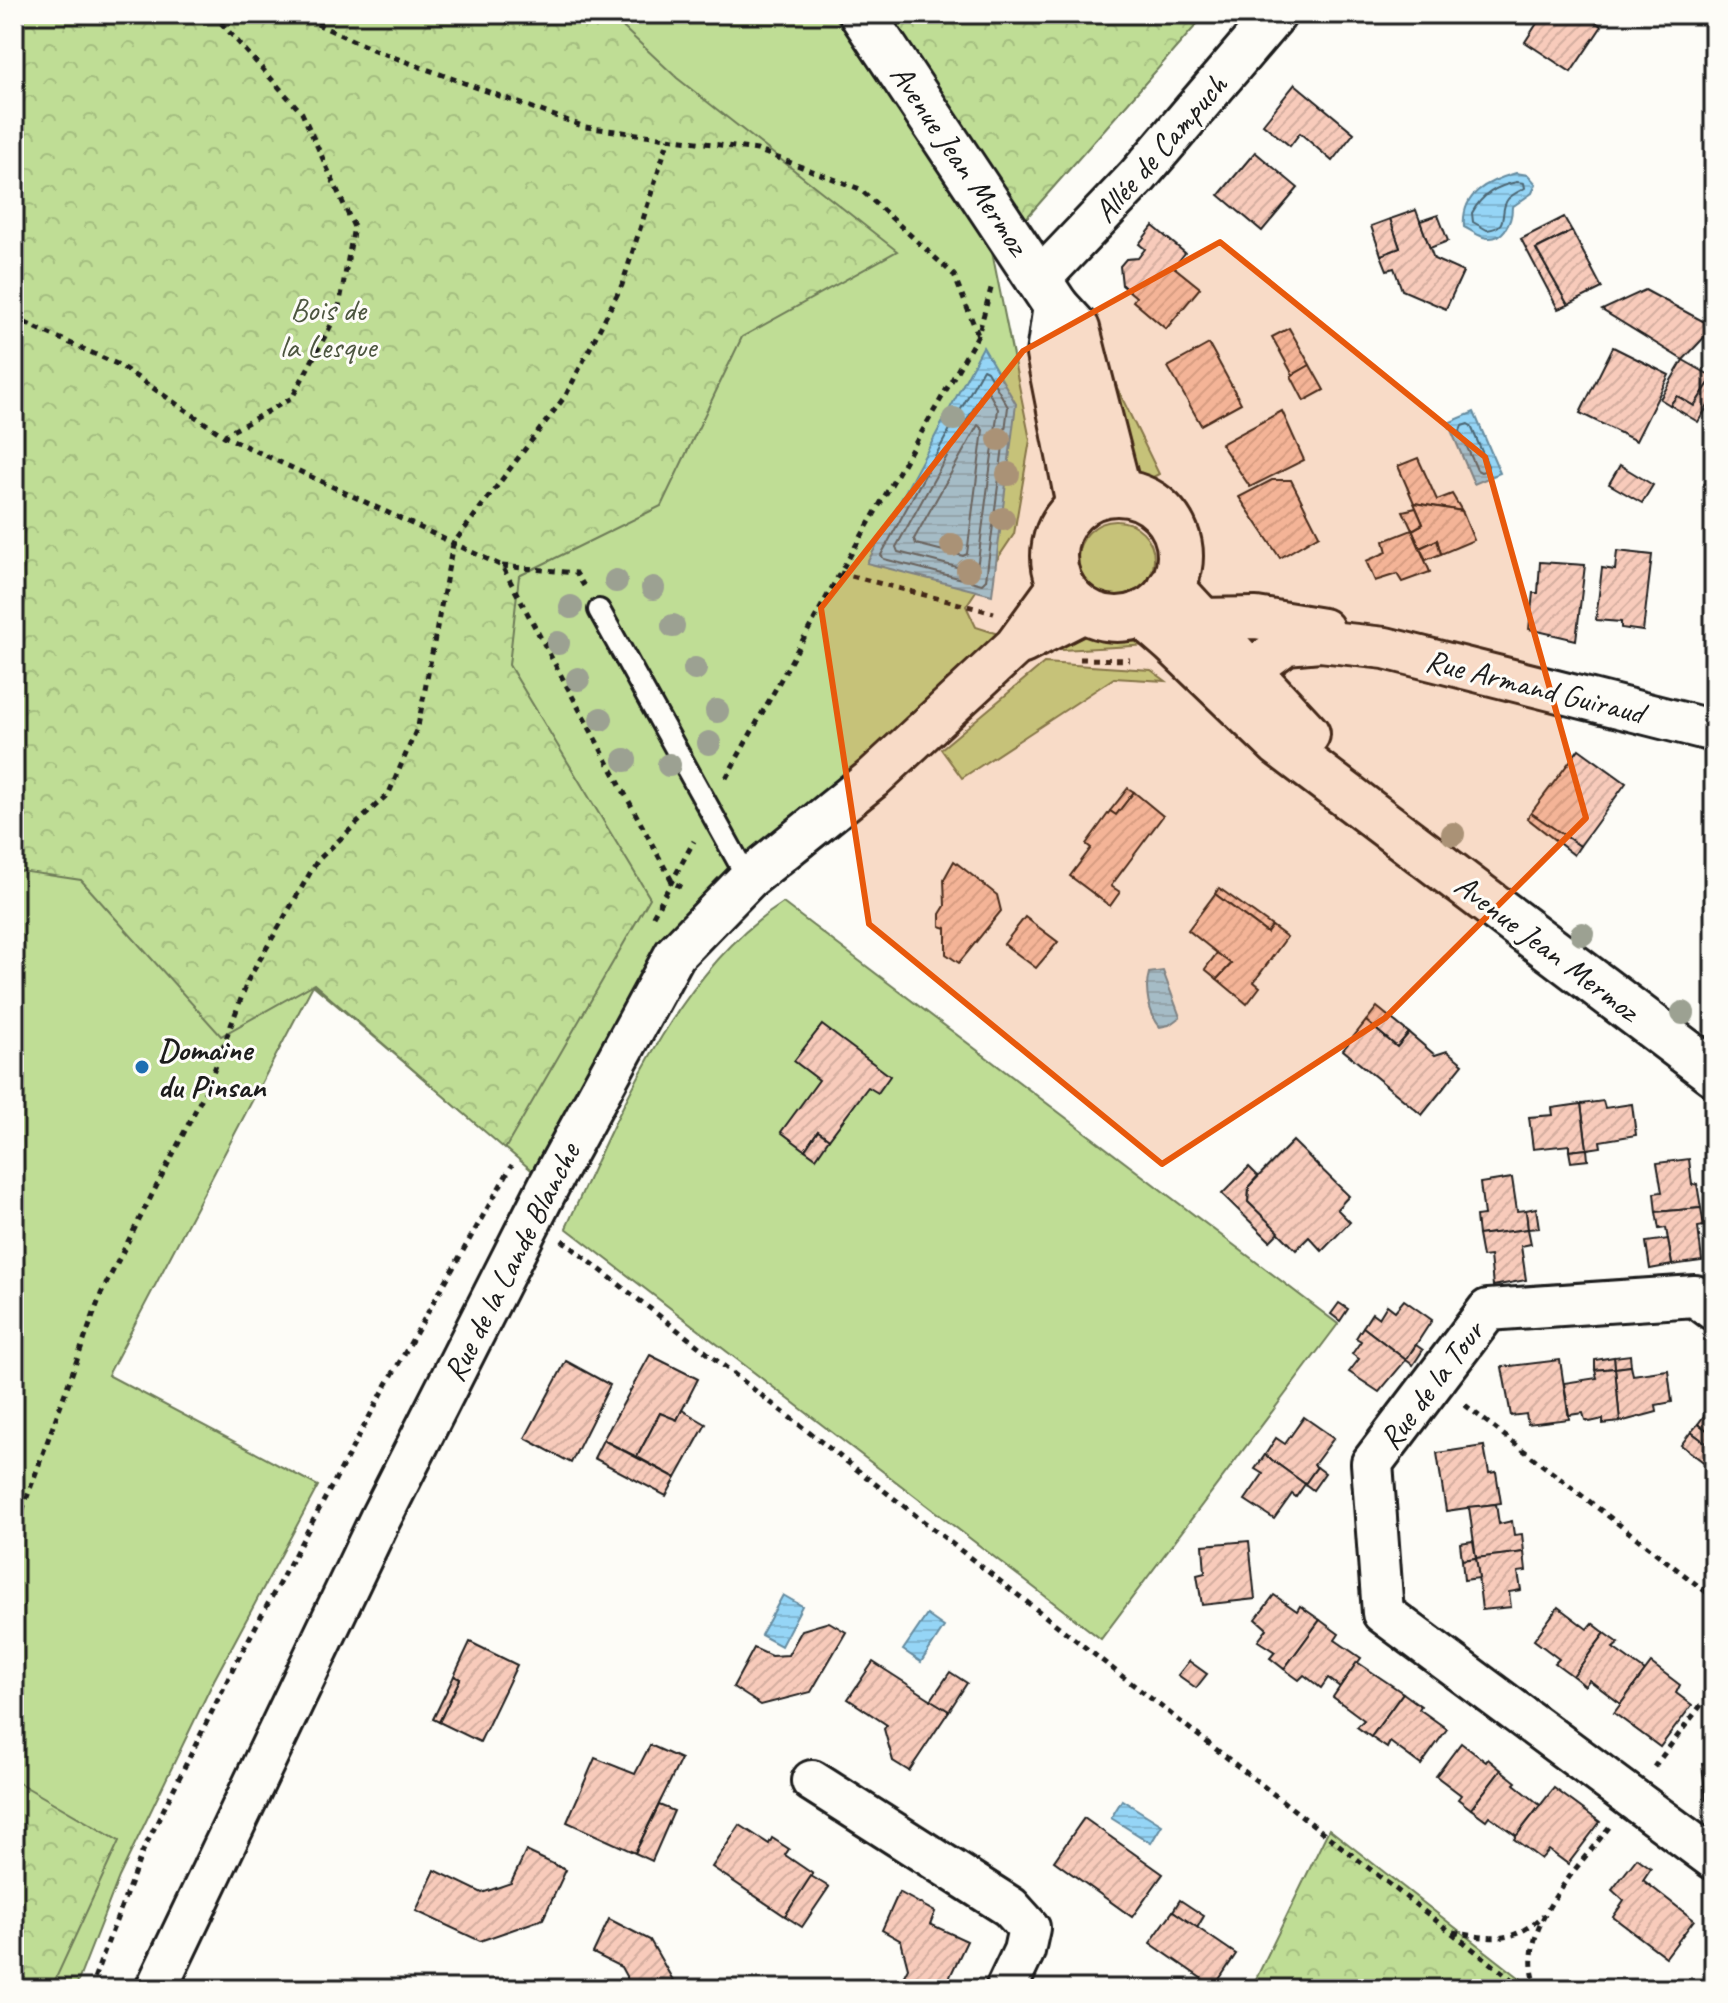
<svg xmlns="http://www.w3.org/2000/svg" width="1728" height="2003" viewBox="0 0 1728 2003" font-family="Caveat,sans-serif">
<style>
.green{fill:#bfdd95;stroke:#6e7c58;stroke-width:2}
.forest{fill:url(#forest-crowns);stroke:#6e7c58;stroke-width:2}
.water{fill:url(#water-rules);stroke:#658b9f;stroke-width:2}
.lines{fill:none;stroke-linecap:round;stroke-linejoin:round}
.shore{stroke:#4c6673;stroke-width:2}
.building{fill:url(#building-hatch);stroke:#1c1c1c;stroke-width:2}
.lane-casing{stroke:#1c1c1c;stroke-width:26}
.street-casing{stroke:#1c1c1c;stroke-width:46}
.secondary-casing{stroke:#1c1c1c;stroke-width:50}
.path{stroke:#1c1c1c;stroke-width:5;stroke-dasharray:6 6;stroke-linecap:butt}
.lane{stroke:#fdfcf7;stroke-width:20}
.street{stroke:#fdfcf7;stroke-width:40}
.secondary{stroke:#fdfcf7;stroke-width:44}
.tree{fill:#9ca192}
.marked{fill:#e8590c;fill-opacity:0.2;stroke:#e8590c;stroke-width:6;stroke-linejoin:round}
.poi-dot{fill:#1f6fb2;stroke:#fdfcf7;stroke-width:3}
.labels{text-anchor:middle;stroke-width:6;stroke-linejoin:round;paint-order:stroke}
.street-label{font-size:32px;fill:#1c1c1c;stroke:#fdfcf7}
.park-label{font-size:32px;fill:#4d5640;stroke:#fdfcf7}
.poi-label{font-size:32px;font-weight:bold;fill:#1c1c1c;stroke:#fdfcf7;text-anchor:start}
</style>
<defs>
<pattern id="forest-crowns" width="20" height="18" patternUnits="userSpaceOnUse" patternTransform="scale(2)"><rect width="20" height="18" fill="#bfdd95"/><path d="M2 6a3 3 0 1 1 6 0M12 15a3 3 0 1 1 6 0" fill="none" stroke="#a4bd80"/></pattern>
<pattern id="water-rules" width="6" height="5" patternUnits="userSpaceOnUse" patternTransform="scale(2)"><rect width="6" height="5" fill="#95d5f6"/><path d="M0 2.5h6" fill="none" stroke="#80b6d2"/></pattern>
<pattern id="building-hatch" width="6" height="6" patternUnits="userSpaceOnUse" patternTransform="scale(2)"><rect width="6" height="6" fill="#f8cbbb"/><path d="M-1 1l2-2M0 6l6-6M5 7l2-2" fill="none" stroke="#d4aea0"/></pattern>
</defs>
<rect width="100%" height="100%" fill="#fdfcf7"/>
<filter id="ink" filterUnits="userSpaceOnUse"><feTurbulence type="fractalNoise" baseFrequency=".0125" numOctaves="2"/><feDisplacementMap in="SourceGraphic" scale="16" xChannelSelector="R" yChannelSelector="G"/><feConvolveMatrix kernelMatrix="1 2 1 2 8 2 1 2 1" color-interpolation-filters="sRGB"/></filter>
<g filter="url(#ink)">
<g class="green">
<path d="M14 14H833L991 247 1030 440 1014 534 966 606 976 627 998 634 985 646 997 671 748 879 549 1185 313 985 108 1375 318 1486 214 1680 119 1877 75 1989H14Z"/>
<path d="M1104 361 1159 474 1143 482 1119 455Z"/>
<circle cx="1116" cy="559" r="38"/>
<path d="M1082 632 1151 645 1062 650 1055 641Z"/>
<path d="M1044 663 1151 670 1166 681 1114 678 962 778 941 749Z"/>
<path d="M783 903 1338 1324 1101 1639 566 1228C617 1117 677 971 783 903Z"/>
</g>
<g class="forest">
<path d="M14 14H609L677 78 897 251 742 337 661 506 519 576 509 665 650 898 505 1149 314 984 221 1036 81 880 14 870Z"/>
<path d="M882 14H1206L1022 223Z"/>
<path d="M14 1780 119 1841 51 1989H14Z"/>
<path d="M1329 1829 1534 1989H1251Z"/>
</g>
<g class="water">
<path d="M1516 173 1528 175 1536 184 1532 193 1512 207C1512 222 1503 243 1483 237 1477 235 1470 230 1464 227 1461 193 1488 181 1516 173Z"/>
<path d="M983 347 1016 404 992 595 867 563Z"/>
<path d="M1474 412 1500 473 1474 484 1448 423Z"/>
<path d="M1163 971 1180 1017 1169 1025 1160 1027C1149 1014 1144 990 1149 973Z"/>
<path d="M783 1595 802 1606 781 1646 761 1635Z"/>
<path d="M927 1615 944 1627 921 1662 903 1650Z"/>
<path d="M1122 1800 1162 1825 1151 1843 1111 1818Z"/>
</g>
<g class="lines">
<g class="shore">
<path d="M1517 182 1524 183 1525 188C1520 191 1512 194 1508 199 1498 211 1511 227 1487 230L1473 222 1472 213C1482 194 1497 186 1517 182Z"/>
<path d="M983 369 987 371 1008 407 986 580 982 584 884 559 881 555Z"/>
<path d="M984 390 988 391 998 409 977 569 972 571 898 552 896 547Z"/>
<path d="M1468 424 1471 426 1488 466 1487 470 1481 472 1477 470 1460 431 1462 426Z"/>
<path d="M978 425 983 430 967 554 963 556 916 544 914 539Z"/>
</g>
</g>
<g class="building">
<path d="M1543 14H1599L1594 21 1602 26 1571 72 1525 42Z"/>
<path d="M1295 84 1354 133 1332 161 1300 133 1290 146 1263 124Z"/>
<path d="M1255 152 1298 188 1262 231 1219 195Z"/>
<path d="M1416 210 1434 259 1463 272 1446 309 1402 290 1394 268 1387 270 1381 255 1400 248 1390 219Z"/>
<path d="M1438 215 1448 241 1430 248 1420 221Z"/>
<path d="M1564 217 1572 231 1536 249 1568 305 1558 309 1521 239Z"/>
<path d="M1390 219 1400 248 1381 255 1371 226Z"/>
<path d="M1153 226 1185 253 1174 267 1200 288 1166 329 1133 301 1136 297 1122 285 1120 266 1126 259 1138 258 1145 249 1139 244Z"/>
<path d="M1572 231 1602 288 1568 305 1536 249Z"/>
<path d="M1645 290 1714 327 1683 360 1602 310Z"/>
<path d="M1289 328 1310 365 1293 375 1272 337Z"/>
<path d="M1209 344 1241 403 1201 425 1168 367Z"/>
<path d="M1613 347 1669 375 1636 441 1580 413Z"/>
<path d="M1683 360 1713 377 1694 406 1677 396 1670 405 1660 399Z"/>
<path d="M1310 365 1324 390 1304 401 1291 376Z"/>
<path d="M1713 377 1714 396 1698 422 1670 405 1677 396 1694 406Z"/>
<path d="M1282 411 1304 460 1250 487 1221 444Z"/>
<path d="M1418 458 1437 500 1452 494 1462 511 1414 503 1398 466Z"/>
<path d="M1620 465 1653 485 1642 503 1609 484Z"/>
<path d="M1272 480H1291L1319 535 1280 558 1239 497Z"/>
<path d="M1414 503 1462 511 1474 540 1441 554 1437 540 1420 548 1412 530 1423 524Z"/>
<path d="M1416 508 1423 524 1412 530 1403 511Z"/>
<path d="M1412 530 1430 572 1402 582 1397 574 1375 581 1366 561 1387 552 1384 541Z"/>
<path d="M1437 540 1441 554 1426 560 1420 548Z"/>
<path d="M1617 551 1652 555 1643 631 1621 628V622L1596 620 1602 568 1615 570Z"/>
<path d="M1540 562 1585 565 1576 640 1529 629 1533 593H1538Z"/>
<path d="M1579 749 1626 783 1580 846 1531 813Z"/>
<path d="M1128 788 1134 792 1116 815 1110 811Z"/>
<path d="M1134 792 1163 816 1111 886 1120 892 1110 906 1070 876 1091 848 1086 844 1110 811 1116 815Z"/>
<path d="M1531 813 1580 846 1574 855 1527 818Z"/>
<path d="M954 861 997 895 1001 911 959 963 946 954V928L940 926V914L945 906 944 879Z"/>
<path d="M1219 888 1272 926 1267 933 1215 894Z"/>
<path d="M1215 894 1267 933 1272 926 1287 937 1254 982 1260 987 1247 1004 1217 979 1231 964 1188 930Z"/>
<path d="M1025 917 1058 942 1036 968 1004 944Z"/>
<path d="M1217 953 1231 964 1217 979 1205 969Z"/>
<path d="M1377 1007 1409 1033 1397 1047 1366 1021Z"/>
<path d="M1366 1021 1397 1047 1409 1033 1435 1055 1447 1051 1463 1064 1422 1115 1343 1050Z"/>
<path d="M822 1025 890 1076 878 1093 868 1087 829 1139 818 1131 805 1150 781 1132 819 1080 794 1061Z"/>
<path d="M1603 1101 1605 1108 1632 1104 1636 1135 1600 1141 1601 1147 1587 1149 1581 1104Z"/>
<path d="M1581 1104 1587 1149 1569 1151V1145L1533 1149 1529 1117 1553 1115 1552 1108Z"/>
<path d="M818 1131 829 1139 816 1158 805 1150Z"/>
<path d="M1293 1141 1349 1196 1337 1209 1350 1222 1322 1251 1309 1237 1296 1250 1248 1202 1249 1186Z"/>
<path d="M1587 1149 1588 1160 1571 1162 1569 1151Z"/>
<path d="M1689 1159 1692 1185 1697 1184 1701 1208 1656 1212 1654 1193 1662 1192 1657 1163Z"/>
<path d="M1249 1167 1258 1176 1249 1186 1248 1202 1279 1232 1270 1241 1222 1194Z"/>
<path d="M1512 1178 1517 1211 1526 1210 1528 1229 1478 1235 1476 1216 1484 1215 1480 1183Z"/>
<path d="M1536 1208 1539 1228 1528 1229 1526 1210Z"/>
<path d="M1701 1208 1704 1226 1698 1227 1702 1261 1672 1265 1666 1228 1659 1229 1656 1212Z"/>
<path d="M1528 1229 1531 1244 1521 1246 1526 1280 1493 1286 1490 1256 1482 1257 1478 1235Z"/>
<path d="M1668 1239 1672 1265 1650 1269 1646 1242Z"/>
<path d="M1404 1300 1432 1320 1406 1360 1363 1327 1372 1313 1379 1318 1387 1305 1395 1311Z"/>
<path d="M1339 1303 1348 1309 1340 1321 1331 1314Z"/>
<path d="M1363 1327 1406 1360 1379 1392 1349 1372 1359 1359 1352 1354 1361 1341 1356 1338Z"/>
<path d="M1416 1345 1423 1350 1413 1365 1406 1360Z"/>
<path d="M650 1355 698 1379 677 1420 660 1413 637 1457 603 1440Z"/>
<path d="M1630 1355 1631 1366 1615 1368 1614 1357Z"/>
<path d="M1614 1357 1615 1368 1595 1370V1360Z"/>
<path d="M1560 1360 1569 1419 1528 1424 1526 1414 1511 1416 1502 1367Z"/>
<path d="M566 1361 610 1385 571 1463 525 1438Z"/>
<path d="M1631 1366 1633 1375 1668 1370 1672 1402 1656 1405 1657 1412 1620 1422 1615 1368Z"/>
<path d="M1615 1368 1620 1422 1603 1424V1419L1590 1422 1585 1420 1583 1413 1569 1415 1564 1383 1597 1378 1595 1370Z"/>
<path d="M1714 1402V1435L1698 1424Z"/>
<path d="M682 1410 706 1424 676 1478 637 1457 660 1413 677 1420Z"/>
<path d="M1304 1417 1334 1438 1314 1465 1317 1467 1305 1484 1265 1455 1276 1438 1285 1444Z"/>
<path d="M1698 1424 1714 1435V1449L1691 1432Z"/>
<path d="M1691 1432 1714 1449 1706 1464 1681 1445Z"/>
<path d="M603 1440 676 1478 666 1496 594 1458Z"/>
<path d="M1484 1446 1489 1473 1496 1472 1501 1503 1446 1511 1437 1453Z"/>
<path d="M1265 1455 1305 1484 1296 1497 1292 1494 1274 1519 1245 1500 1263 1474 1255 1469Z"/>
<path d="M1317 1467 1325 1473 1313 1490 1305 1484Z"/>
<path d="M1496 1504 1499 1524 1512 1521 1514 1535 1522 1534 1524 1552 1476 1558 1469 1507Z"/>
<path d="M1249 1541 1255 1599 1202 1605 1197 1575 1205 1573 1203 1545Z"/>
<path d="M1473 1541 1476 1558 1462 1560 1460 1543Z"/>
<path d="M1524 1552 1526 1571 1518 1572 1521 1590 1509 1592 1511 1607 1482 1610 1476 1558Z"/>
<path d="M1476 1558 1479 1578 1464 1580 1462 1560Z"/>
<path d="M1274 1595 1297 1611 1300 1606 1320 1620 1284 1669 1270 1658 1275 1652 1258 1641 1267 1629 1256 1619Z"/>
<path d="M1558 1607 1587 1629 1592 1623 1605 1633 1573 1676 1555 1663 1559 1659 1534 1640Z"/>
<path d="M1320 1620 1339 1634 1335 1640 1361 1658 1340 1687 1328 1678 1321 1688 1304 1675 1299 1680 1284 1669Z"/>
<path d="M829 1622 846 1632 811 1692 761 1705 733 1687 754 1648 771 1656 788 1655 802 1630Z"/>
<path d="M1605 1633 1619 1643 1613 1648 1645 1671 1621 1704 1589 1680 1585 1686 1573 1676Z"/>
<path d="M470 1642 517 1665 480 1742 439 1722 460 1679 454 1676Z"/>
<path d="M1189 1661 1207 1674 1196 1688 1178 1675Z"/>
<path d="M873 1662 949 1711 909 1771 893 1761 884 1729 887 1725 848 1699Z"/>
<path d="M1357 1662 1403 1693 1371 1737 1357 1727 1364 1720 1333 1697Z"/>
<path d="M1651 1663 1680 1685 1676 1693 1692 1705 1660 1747 1614 1713Z"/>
<path d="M950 1672 967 1683 949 1711 931 1700Z"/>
<path d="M454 1676 460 1679 439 1722 433 1719Z"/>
<path d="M1403 1693 1421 1706 1419 1709 1447 1729 1421 1765 1390 1742 1387 1748 1371 1737Z"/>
<path d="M1461 1743 1486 1762 1488 1759 1501 1770 1471 1809 1458 1799 1461 1795 1436 1776Z"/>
<path d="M650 1745 681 1759 635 1853 567 1822 595 1758 635 1774Z"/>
<path d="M1714 1763V1799L1706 1800 1702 1764Z"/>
<path d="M1501 1770 1516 1782 1514 1784 1540 1805 1517 1836 1489 1816 1486 1820 1471 1809Z"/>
<path d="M1554 1788 1600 1822 1568 1864 1549 1850 1541 1859 1514 1839Z"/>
<path d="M659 1805 674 1811 652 1861 635 1853Z"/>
<path d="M1084 1818 1163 1874 1132 1917 1054 1861Z"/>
<path d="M740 1825 769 1844 772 1838 789 1849 785 1855 813 1874 785 1916 712 1867Z"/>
<path d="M526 1851 566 1870 543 1919 480 1941 416 1911 435 1870 482 1893 511 1883Z"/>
<path d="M1637 1858 1651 1868 1643 1880 1694 1920 1666 1957 1613 1917 1624 1901 1612 1890Z"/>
<path d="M811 1876 829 1887 802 1927 785 1916Z"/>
<path d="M899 1892 935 1912 930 1924 967 1941 944 1989H897L908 1968 901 1941 882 1930Z"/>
<path d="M1180 1900 1204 1916 1197 1928 1173 1911Z"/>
<path d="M1173 1911 1236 1954 1214 1987 1150 1943Z"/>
<path d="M609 1919 650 1940 678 1989H633L621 1967 593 1953Z"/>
</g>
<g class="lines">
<g class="lane-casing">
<path id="lane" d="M599 610 748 879"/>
</g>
<g class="street-casing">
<g id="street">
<path d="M1040 279 1138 176 1276 14"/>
<path d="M1200 619 1256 618 1323 629"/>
<path d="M1023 643 1086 611"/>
<path d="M1252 674 1267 658 1286 644 1320 641 1385 648 1714 731"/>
<path d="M1714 1310 1695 1296 1488 1310 1372 1463 1383 1613 1714 1859"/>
<path d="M812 1781 1010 1907 1029 1928 1024 1951 1006 1989"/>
<path d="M156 1989 380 1519 549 1185 675 954 748 879 872 779 1015 646 1060 584"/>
</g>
</g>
<g class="secondary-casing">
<g id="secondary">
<path d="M862 14 1056 306 1077 329 1119 493"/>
<path d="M1056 306 1049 354 1079 506"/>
<circle cx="1117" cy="556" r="63"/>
<path d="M1171 587 1307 734"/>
<path d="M1141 614 1173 642 1279 744 1714 1073"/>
</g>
</g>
<g class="path">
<path d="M213 14 302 113 354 227 338 312 292 398 225 435"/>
<path d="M295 14 374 50 585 127 757 150 860 189 954 275 978 335"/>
<path d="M14 318 119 365 224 436 502 566 673 883 686 889"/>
<path d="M502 566 576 573 584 586"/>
<path d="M840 573 994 613"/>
<path d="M1080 659 1130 660"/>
<path d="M726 778 840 573 978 335 992 285"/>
<path d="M653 916 694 841"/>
<path d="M562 1240 1524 1989"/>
<path d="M1465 1405 1714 1598"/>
<path d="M14 1533 101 1294 209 1084 248 980 317 861 389 793 418 726 453 544 566 395 622 285 669 138"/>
<path d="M1654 1767 1714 1688"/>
<path d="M1453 1932C1492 1939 1512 1945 1543 1915"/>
<path d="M90 1989 142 1853 237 1661 387 1384 512 1165"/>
<path d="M1538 1989C1511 1933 1578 1868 1610 1826"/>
</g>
<use href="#lane" class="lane"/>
<use href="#street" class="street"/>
<use href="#secondary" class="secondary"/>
</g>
<g class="tree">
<circle cx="954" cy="419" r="12"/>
<circle cx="999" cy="439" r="12"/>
<circle cx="1008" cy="474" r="12"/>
<circle cx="1003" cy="519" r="12"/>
<circle cx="952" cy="545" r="12"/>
<circle cx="968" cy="570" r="12"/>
<circle cx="616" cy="581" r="12"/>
<circle cx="653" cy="588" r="12"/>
<circle cx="571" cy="607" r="12"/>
<circle cx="673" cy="626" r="12"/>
<circle cx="558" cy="643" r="12"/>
<circle cx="695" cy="669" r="12"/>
<circle cx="578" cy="679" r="12"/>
<circle cx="717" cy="711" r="12"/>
<circle cx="601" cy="719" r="12"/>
<circle cx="709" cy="743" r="12"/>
<circle cx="625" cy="760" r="12"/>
<circle cx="669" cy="765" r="12"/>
<circle cx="1453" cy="834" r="12"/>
<circle cx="1582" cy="934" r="12"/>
<circle cx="1683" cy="1013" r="12"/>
</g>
</g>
<path class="marked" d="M1220 242 1485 457 1586 818 1385 1018 1162 1164 869 924 821 608 1023 351Z"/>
<circle class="poi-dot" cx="142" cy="1067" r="8"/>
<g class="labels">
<g class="street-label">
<text transform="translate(1160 148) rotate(-49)" y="11">Allée de Campuch</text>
<text transform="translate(960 159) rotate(56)" y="11">Avenue Jean Mermoz</text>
<text transform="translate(1535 686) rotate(14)" y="11">Rue Armand Guiraud</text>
<text transform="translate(1547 947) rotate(37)" y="11">Avenue Jean Mermoz</text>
<text transform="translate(511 1262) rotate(-63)" y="11">Rue de la Lande Blanche</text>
<text transform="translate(1431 1385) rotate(-53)" y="11">Rue de la Tour</text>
</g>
<g class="park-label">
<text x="328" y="320">Bois de<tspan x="328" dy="37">la Lesque</tspan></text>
</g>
<g class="poi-label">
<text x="158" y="1060">Domaine<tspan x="158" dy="37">du Pinsan</tspan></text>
</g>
</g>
<rect width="1728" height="2003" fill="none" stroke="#fdfcf7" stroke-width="48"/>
<rect x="24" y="24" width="1680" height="1955" fill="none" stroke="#1c1c1c" stroke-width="3" filter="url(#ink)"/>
</svg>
